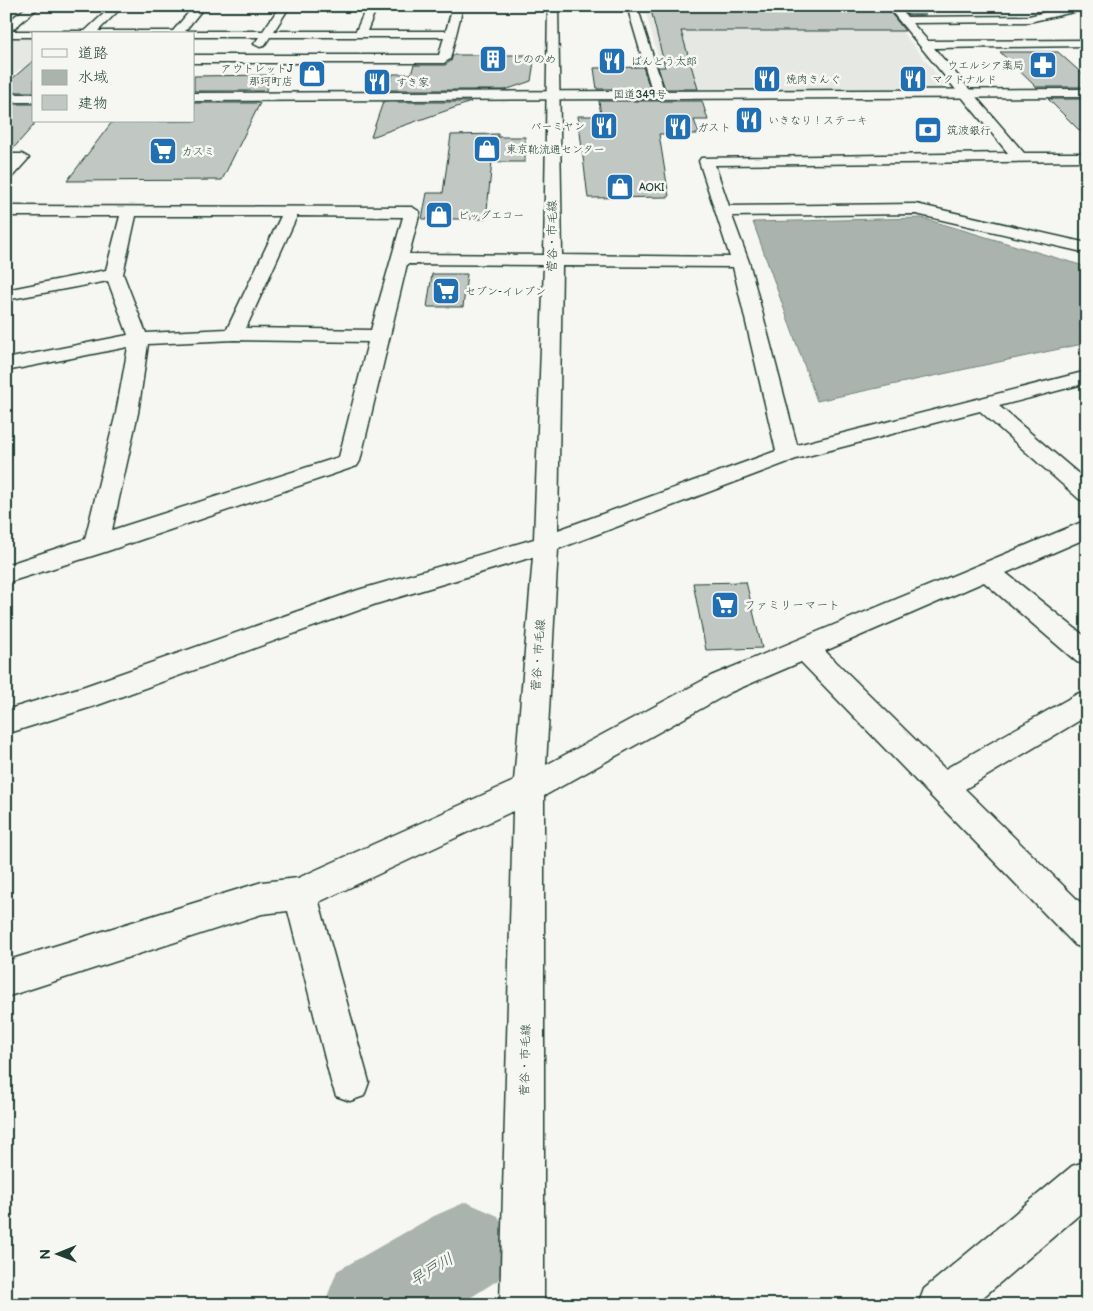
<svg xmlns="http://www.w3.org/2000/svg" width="1093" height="1311" viewBox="0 0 1093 1311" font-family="'Balsamiq Sans','Klee One',sans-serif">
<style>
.built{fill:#e6e8e4}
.water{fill:#aab3ae;stroke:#72847d}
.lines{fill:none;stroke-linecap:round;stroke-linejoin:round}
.river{fill:#aab3ae;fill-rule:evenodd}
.building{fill:#c1c8c3;stroke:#1f3d34}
.minor-casing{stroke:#1f3d34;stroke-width:3}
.highway-casing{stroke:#1f3d34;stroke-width:3}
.minor{fill:#f6f6f2;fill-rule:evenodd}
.highway{fill:#f6f6f2;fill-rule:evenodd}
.labels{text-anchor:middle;stroke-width:5;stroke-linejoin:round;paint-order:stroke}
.far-poi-label{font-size:11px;fill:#1f3d34;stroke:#f6f6f2;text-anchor:start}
.far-street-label{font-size:11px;fill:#1f3d34;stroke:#f6f6f2}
.street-label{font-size:12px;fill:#1f3d34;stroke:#f6f6f2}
.poi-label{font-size:12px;fill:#1f3d34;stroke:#f6f6f2;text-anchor:start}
.near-water-label{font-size:16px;font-style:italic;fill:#425a52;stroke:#f6f6f2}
</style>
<rect width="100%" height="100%" fill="#f6f6f2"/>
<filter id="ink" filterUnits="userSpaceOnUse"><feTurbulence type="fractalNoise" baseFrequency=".02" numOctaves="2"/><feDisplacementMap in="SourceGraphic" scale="10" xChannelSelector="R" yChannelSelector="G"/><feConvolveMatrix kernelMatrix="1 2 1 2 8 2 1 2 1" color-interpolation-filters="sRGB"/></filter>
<g filter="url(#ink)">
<g class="built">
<path d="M644 6H881L945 84 944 87 939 89H667Z"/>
<path d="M6 36H34V69H20L6 81Z"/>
</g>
<path class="water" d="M922 218 1087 267V343L817 401 753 222Z"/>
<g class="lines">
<path class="river" d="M466 1202 498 1216 512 1248 498 1280 459 1305H324L337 1271 434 1216Z"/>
</g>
<g class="building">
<path d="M650 6H885L905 31H681L698 89H665L658 67H665Z"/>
<path d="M901 6H925V15H908Z"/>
<path d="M1000 52H1058L1087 78V87H1036Z"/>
<path d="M453 55H535L531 81 505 90H387L393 74H411L414 65H445L451 61Z"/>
<path d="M34 60V92H6V84Z"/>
<path d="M643 67 650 89H597L594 68Z"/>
<path d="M273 75 266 91H194V76Z"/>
<path d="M1048 99H1087V138Z"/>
<path d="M599 101H702L708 120H694L699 134H659L669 197 588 198 578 116H601Z"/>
<path d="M383 102H471L371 137Z"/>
<path d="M260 103 222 180 67 181 112 122 194 121V103Z"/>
<path d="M6 104H34V125L10 152H6Z"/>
<path d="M498 134V137H525V162H492L486 219H422L427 193H443L451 135Z"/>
<path d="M432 274H467L463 307H427Z"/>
<path d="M746 582 762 648 706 650 693 583Z"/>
</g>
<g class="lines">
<g class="minor-casing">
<g id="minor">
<path d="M28 6H40L11 31H85L112 6H123L98 31H173L194 6H205L185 31H263L280 6H290L274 31H356L367 6H377L367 31H446L453 6H463L450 59 444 63H194V55H439L444 37H270L264 46 260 47 254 44 259 37H194V34H34V37H6V23Z"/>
<path d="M548 6H558L562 255 730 257 699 161 701 158 1008 153 887 6H898L907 17 1029 16 1070 6H1087V9L1029 22 912 23 928 41 1087 40V46L934 48 1024 153H1087V161L715 165 729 206 916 204 1087 243V253L916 214 732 216 749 262 797 445 1087 371V383L999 406 1087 481V502L1079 499 980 411 796 459 558 549 546 765 711 676 1087 520V538L1006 573 1087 638V665L1077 662 984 582 825 651 945 769 1077 694 1087 690V716L965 789 1087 909V950L1075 945 801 662 731 692 544 796V1305H500L513 811 319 902 369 1082 364 1096 350 1101 336 1096 331 1082 288 911 262 914 6 997V961L262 882 298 878 514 781 533 557 376 604 98 705 6 734V710L85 686 358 590 534 539 544 265 407 264 360 461 357 466 105 552 6 583V565L85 539 116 413 128 347 6 371V359L128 335 108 281 6 300V290L106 270 120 216H6V206L412 207 420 212 409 254 544 255ZM136 216H281L227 329 146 333 123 274ZM297 216 403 217 371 330 246 328ZM562 266 733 267 776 451 558 530ZM234 340 368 342 339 457 112 530 138 413 148 344Z"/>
<path d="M627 6H637L665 94 664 97 659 98 653 94Z"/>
<path d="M6 154H22L29 158 11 178 6 179V166L10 162H6Z"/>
<path d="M1087 1161V1208L974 1305H918L924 1289 1072 1166Z"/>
</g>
</g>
<g class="highway-casing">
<g id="highway">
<path d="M1087 89V97L194 101V93Z"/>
<rect x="6" y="94" width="28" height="8"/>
</g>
</g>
<use href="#minor" class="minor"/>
<use href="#highway" class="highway"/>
</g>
</g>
<defs>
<g id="building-square" transform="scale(1.4375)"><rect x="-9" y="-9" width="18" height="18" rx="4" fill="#1f6fb2" stroke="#f6f6f2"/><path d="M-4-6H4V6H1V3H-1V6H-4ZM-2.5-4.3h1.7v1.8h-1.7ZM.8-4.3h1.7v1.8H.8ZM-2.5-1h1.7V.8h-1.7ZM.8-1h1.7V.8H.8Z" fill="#fff"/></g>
<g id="restaurant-square" transform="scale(1.4375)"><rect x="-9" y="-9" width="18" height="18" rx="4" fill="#1f6fb2" stroke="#f6f6f2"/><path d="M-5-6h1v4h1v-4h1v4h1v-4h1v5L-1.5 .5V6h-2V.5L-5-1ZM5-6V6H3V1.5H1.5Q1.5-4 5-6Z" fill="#fff"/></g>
<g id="pharmacy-square" transform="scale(1.4375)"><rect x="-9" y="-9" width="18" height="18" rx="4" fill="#1f6fb2" stroke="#f6f6f2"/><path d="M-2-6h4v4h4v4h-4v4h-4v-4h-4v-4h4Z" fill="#fff"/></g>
<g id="shop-square" transform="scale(1.4375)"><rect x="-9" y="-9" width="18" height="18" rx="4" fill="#1f6fb2" stroke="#f6f6f2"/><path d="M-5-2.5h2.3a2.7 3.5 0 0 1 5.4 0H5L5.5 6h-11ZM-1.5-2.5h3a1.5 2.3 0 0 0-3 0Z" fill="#fff"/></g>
<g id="bank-square" transform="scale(1.4375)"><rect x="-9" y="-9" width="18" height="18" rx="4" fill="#1f6fb2" stroke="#f6f6f2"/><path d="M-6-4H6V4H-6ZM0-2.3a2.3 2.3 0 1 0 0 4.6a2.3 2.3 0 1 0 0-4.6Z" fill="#fff"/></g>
<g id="supermarket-square" transform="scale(1.4375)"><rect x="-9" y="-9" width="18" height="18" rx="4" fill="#1f6fb2" stroke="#f6f6f2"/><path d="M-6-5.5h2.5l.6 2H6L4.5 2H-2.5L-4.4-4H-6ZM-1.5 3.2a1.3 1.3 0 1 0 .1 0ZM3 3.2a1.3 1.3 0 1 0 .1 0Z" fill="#fff"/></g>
</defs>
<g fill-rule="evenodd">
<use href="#building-square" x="493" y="59"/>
<use href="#restaurant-square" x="612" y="61"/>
<use href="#pharmacy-square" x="1043" y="65"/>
<use href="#shop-square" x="312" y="74"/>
<use href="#restaurant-square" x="767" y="79"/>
<use href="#restaurant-square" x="913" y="79"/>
<use href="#restaurant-square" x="377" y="82"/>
<use href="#restaurant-square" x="749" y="120"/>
<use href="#restaurant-square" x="604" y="126"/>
<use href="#restaurant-square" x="678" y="127"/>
<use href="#bank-square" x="928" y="130"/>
<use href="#shop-square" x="487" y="149"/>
<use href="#supermarket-square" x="163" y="151"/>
<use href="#shop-square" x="620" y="187"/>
<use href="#shop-square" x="439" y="215"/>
<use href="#supermarket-square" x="446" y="291"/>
<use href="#supermarket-square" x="725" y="605"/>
</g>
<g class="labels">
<g class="far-poi-label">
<text x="512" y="63">しののめ</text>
<text x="631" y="65">ばんどう太郎</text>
<text x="1024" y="69" text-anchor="end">ウエルシア薬局</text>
<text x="293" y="72" text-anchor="end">アウトレットJ<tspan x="293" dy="13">那珂町店</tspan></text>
<text x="786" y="83">焼肉きんぐ</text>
<text x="932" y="83">マクドナルド</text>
<text x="396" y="86">すき家</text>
<text x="768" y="124">いきなり！ステーキ</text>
<text x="585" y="130" text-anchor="end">バーミヤン</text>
<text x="697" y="131">ガスト</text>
<text x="947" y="134">筑波銀行</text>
<text x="506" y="153">東京靴流通センター</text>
<text x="182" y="155">カスミ</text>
<text x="639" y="191">AOKI</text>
<text x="458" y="219">ビッグエコー</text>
<text x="465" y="295">セブン-イレブン</text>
</g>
<g class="far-street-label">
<text x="640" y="98">国道349号</text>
</g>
<g class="street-label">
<text transform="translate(552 236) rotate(-90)" y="4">菅谷・市毛線</text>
<text transform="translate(538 655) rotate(-86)" y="4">菅谷・市毛線</text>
<text transform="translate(525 1060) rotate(-89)" y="4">菅谷・市毛線</text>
</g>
<g class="poi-label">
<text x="744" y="609">ファミリーマート</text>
</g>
<g class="near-water-label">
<text transform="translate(431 1269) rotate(-31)" y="6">早戸川</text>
</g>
</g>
<rect width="1093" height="1311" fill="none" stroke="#f6f6f2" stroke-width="25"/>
<rect x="12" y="12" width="1068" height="1286" fill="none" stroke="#1f3d34" stroke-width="2" filter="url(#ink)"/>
<rect x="32" y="32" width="162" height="90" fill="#f6f6f2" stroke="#a0aca6"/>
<rect x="42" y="49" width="25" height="8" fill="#f6f6f2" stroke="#a0aca6"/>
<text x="78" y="58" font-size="15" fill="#1f3d34">道路</text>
<rect x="42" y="70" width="25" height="15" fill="#aab3ae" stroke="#a0aca6"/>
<text x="78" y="82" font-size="15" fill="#1f3d34">水域</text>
<rect x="42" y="95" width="25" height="15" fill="#c1c8c3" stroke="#a0aca6"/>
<text x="78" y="108" font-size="15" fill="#1f3d34">建物</text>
<g transform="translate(58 1254) rotate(269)" stroke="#f6f6f2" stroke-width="4" paint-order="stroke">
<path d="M0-4L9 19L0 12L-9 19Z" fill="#1f3d34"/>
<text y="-8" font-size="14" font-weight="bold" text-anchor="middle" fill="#1f3d34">N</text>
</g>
</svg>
